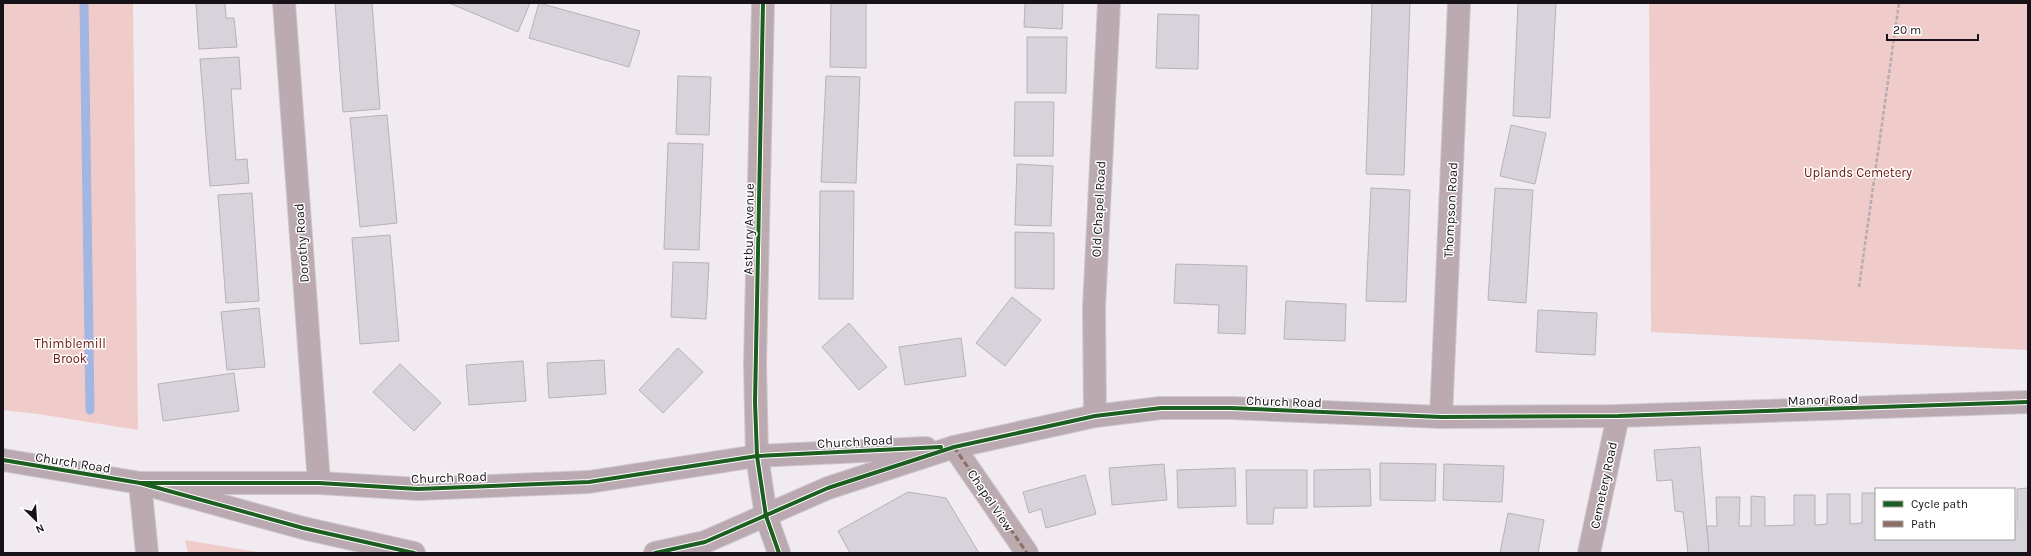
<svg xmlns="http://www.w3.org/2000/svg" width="2031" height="556" viewBox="0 0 2031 556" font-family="Karla,sans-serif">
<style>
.green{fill:#efccca}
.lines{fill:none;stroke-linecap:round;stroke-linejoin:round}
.stream{stroke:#a3b5e1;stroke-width:9}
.building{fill:#d7d3da;stroke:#b6b2b8}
.street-casing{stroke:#cdc8cd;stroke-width:24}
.secondary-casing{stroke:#cdc8cd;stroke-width:24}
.path{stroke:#b8acb1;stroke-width:2.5;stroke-dasharray:4 2;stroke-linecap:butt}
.street{stroke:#bbaab0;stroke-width:22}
.secondary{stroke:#baa9b0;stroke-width:22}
.quiet{stroke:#8d6e63;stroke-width:3;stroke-dasharray:6 3;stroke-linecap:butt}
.cycleway-casing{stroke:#fff;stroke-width:6}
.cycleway{stroke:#1b5e20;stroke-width:4}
.labels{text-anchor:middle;stroke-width:3;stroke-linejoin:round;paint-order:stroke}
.park-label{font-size:13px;fill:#6d140f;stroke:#fff}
.street-label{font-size:13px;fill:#171217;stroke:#fff}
</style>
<rect width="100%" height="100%" fill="#f1eaf1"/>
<g class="green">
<path d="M3 3H133L138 430 38 414 3 410Z"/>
<path d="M1649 3H2028V350L1651 332Z"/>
<path d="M185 540 264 553H188Z"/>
</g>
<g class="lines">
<path class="stream" d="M84 3 90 410"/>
</g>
<g class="building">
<path d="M196 3H225L226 18H234L237 47 199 49Z"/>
<path d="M335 3H372L380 109 343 112Z"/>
<path d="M449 3H530L518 32Z"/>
<path d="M539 3 640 31 629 67 529 38Z"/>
<path d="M831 3H866V68L830 67Z"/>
<path d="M1025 3H1063L1062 29 1024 27Z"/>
<path d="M1372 3H1410L1404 175 1366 174Z"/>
<path d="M1518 3H1556L1550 118 1513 116Z"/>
<path d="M1158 14 1199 15 1198 69 1156 68Z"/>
<path d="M1027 37H1067L1066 93H1027Z"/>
<path d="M239 57 241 89H231L236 160 247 159 249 183 210 186 200 59Z"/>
<path d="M678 76 711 77 709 135 676 134Z"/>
<path d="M826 76 860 77 856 183 821 182Z"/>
<path d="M1015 102H1054L1053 156H1014Z"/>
<path d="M387 115 397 223 360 227 350 118Z"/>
<path d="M1511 125 1546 133 1535 184 1500 176Z"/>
<path d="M668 143 703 144 699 250 664 249Z"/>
<path d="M1017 164 1053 166 1051 226 1015 225Z"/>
<path d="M1371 188 1410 190 1406 302 1366 301Z"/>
<path d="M1495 188 1533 190 1526 303 1488 300Z"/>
<path d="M820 191H854L853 299H819Z"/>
<path d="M252 193 259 301 226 303 218 195Z"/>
<path d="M1015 232 1054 233V289L1015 288Z"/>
<path d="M390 235 399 341 360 344 352 238Z"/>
<path d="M673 262 709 263 706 319 671 317Z"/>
<path d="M1176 264 1247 266 1245 334 1218 333 1219 305 1174 303Z"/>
<path d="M1012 297 1041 320 1005 366 976 343Z"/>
<path d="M1286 301 1346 304 1345 341 1284 339Z"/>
<path d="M259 308 265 367 227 370 221 312Z"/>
<path d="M1538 310 1597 313 1595 355 1536 352Z"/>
<path d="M849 323 887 367 859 390 822 347Z"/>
<path d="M961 338 966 376 905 385 899 347Z"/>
<path d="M678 348 703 372 663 413 639 390Z"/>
<path d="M604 360 606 394 549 398 547 363Z"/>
<path d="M523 361 526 401 469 405 466 365Z"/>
<path d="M400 364 441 403 414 431 373 392Z"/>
<path d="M234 373 239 411 163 421 158 384Z"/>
<path d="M1700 447 1709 553H1688L1683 512 1675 511 1672 480 1657 481 1654 450Z"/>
<path d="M1380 463 1436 464 1435 501 1380 500Z"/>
<path d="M1164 464 1167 500 1112 505 1109 468Z"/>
<path d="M1444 464 1504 466 1502 502 1443 500Z"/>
<path d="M1235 468 1236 506 1178 508 1177 470Z"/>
<path d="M1370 469 1371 506 1314 507V470Z"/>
<path d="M1246 470H1307V508H1274L1273 524H1247Z"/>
<path d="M1085 475 1096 514 1046 528 1041 509 1029 513 1023 492Z"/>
<path d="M2028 488V553H1709L1707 526H1717L1716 497H1740L1739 526H1751V496L1765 497V526L1794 525V495H1815V525L1827 524V494H1850V524L1862 523V493H1876V539H2014V520H2017V489Z"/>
<path d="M908 492 946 498 979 553H850L838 531Z"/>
<path d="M1508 513 1544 520 1538 553H1500Z"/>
</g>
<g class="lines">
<g class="street-casing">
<g id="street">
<path d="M284 3 319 483"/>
<path d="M1095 416 1094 308 1109 3"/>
<path d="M1441 417 1459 3"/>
<path d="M954 447 1027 553"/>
<path d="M757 456 755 364 763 3"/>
<path d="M140 483 147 553"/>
<path d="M1589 553 1618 416"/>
</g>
</g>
<g class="secondary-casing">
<g id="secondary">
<path d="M757 456 766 516 779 553"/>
<path d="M3 460 140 483 303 528 414 553"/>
<path d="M140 483H319L418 489 589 482 757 456 926 448"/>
<path d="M655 553 705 542 828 488 954 447 1095 416 1161 408H1231L1441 417 1618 416 2028 402"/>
</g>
</g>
<path class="path" d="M1859 287 1899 3"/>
<use href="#street" class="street"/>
<use href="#secondary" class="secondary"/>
<path class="quiet" d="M954 447 1027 553"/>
<g class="cycleway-casing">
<g id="cycleway">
<path d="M763 3 755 402 757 456 766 516 779 553"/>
<path d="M3 460 140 483 303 528 414 553"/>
<path d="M140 483H319L418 489 589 482 757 456 941 447"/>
<path d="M655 553 705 542 828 488 954 447 1095 416 1161 408H1231L1441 417 1618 416 2028 402"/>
</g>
</g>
<use href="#cycleway" class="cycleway"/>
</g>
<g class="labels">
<g class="park-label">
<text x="1858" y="177">Uplands Cemetery</text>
<text x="70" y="348">Thimblemill<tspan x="70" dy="15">Brook</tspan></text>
</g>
<g class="street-label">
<text transform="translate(1098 209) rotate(-87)" y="5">Old Chapel Road</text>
<text transform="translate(1450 210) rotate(-87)" y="5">Thompson Road</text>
<text transform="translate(748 229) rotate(-89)" y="5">Astbury Avenue</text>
<text transform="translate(301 243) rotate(-94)" y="5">Dorothy Road</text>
<text transform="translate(1823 399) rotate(-2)" y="5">Manor Road</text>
<text transform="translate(1284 401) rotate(2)" y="5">Church Road</text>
<text transform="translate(855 441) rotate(-3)" y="5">Church Road</text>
<text transform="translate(73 462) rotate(9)" y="5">Church Road</text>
<text transform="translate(449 477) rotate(-2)" y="5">Church Road</text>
<text transform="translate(1603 485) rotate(-78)" y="5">Cemetery Road</text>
<text transform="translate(991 500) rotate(56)" y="5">Chapel View</text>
</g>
</g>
<rect width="2031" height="556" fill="none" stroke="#171217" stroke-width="8"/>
<rect x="1875" y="488" width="140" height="52" fill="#ffffff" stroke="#a2a0a2"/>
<rect x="1883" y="501" width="20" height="6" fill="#1b5e20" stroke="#a2a0a2"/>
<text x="1911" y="508" font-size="12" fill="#171217">Cycle path</text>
<rect x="1883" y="521" width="20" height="6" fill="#8d6e63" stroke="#a2a0a2"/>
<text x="1911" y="528" font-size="12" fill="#171217">Path</text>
<g transform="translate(36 520) rotate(155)" stroke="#ffffff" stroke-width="3" paint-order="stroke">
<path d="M0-3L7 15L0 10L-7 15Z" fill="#171217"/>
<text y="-6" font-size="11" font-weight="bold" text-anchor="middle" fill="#171217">N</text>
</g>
<path d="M1887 34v6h91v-6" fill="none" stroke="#171217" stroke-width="2"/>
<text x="1893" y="34" font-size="12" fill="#171217" stroke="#ffffff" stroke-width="3" paint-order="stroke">20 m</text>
</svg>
